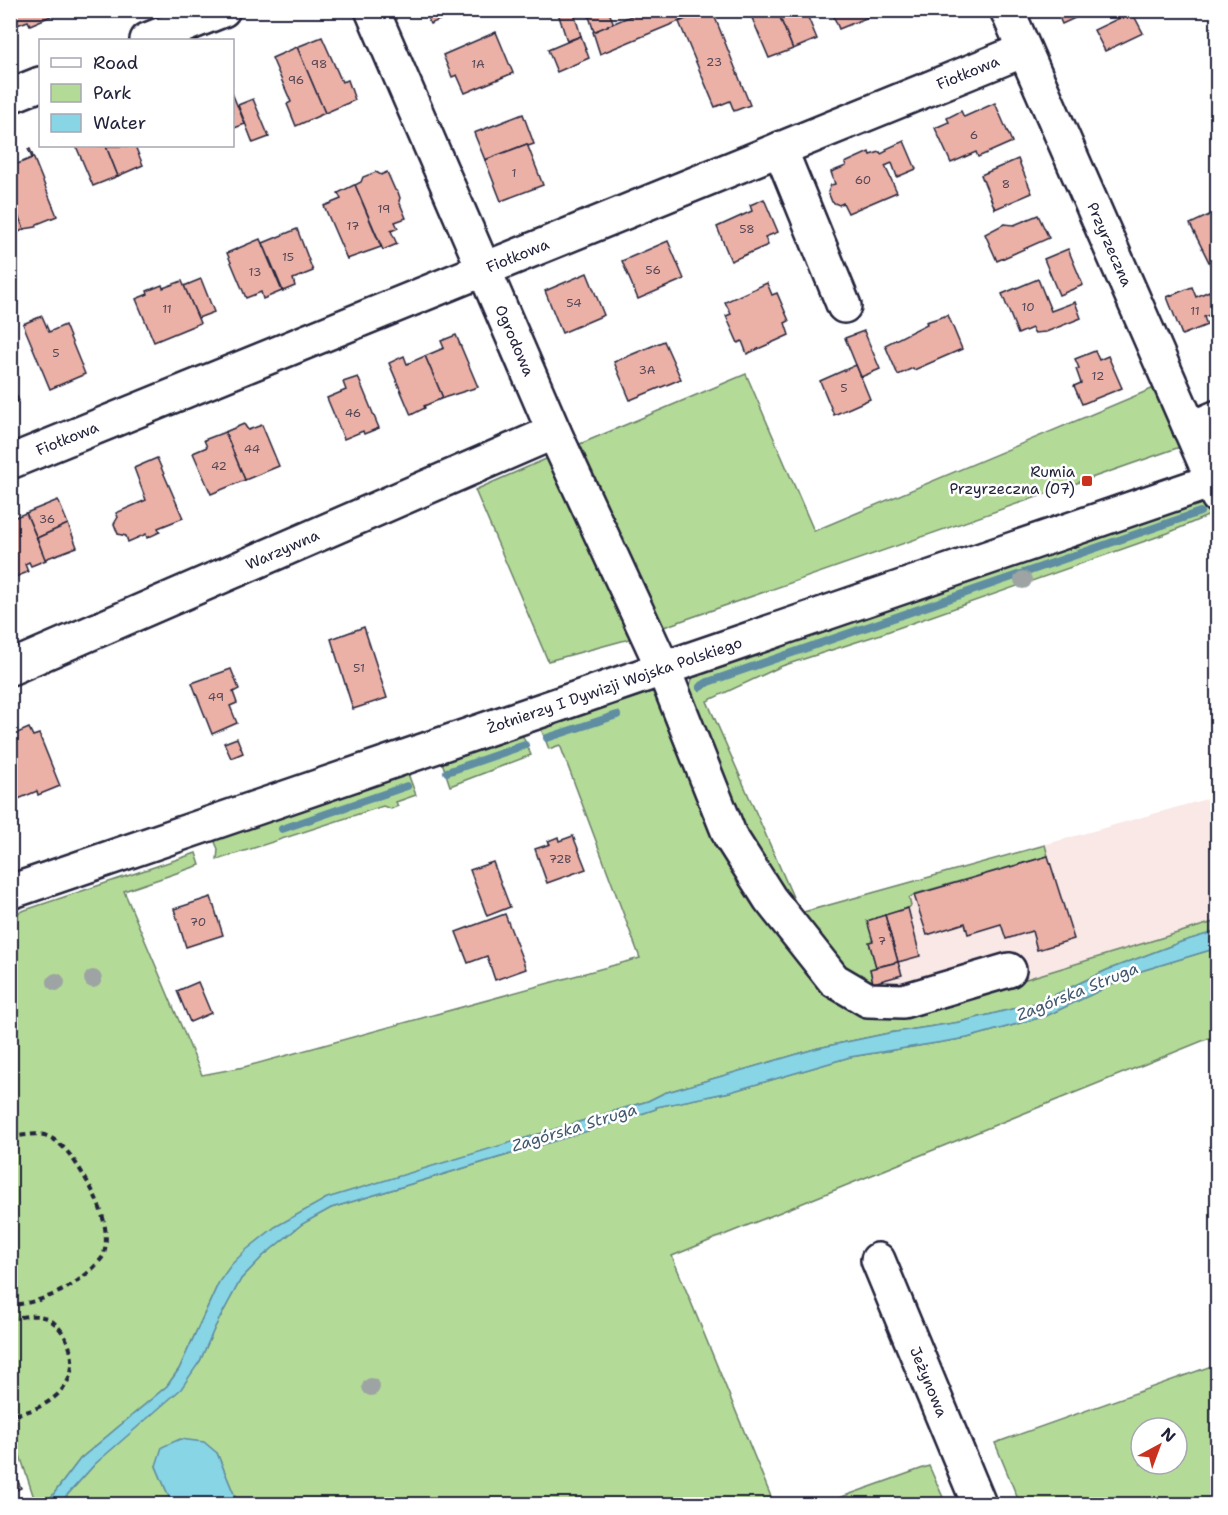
<svg xmlns="http://www.w3.org/2000/svg" width="1228" height="1515" viewBox="0 0 1228 1515" font-family="'Shantell Sans',sans-serif">
<style>
.built{fill:#f9e8e5}
.green{fill:#b3db97;stroke:#6a7e69;stroke-width:1.5;fill-rule:evenodd}
.water{fill:#88d5e6;stroke:#5f8da2;stroke-width:1.5}
.lines{fill:none;stroke-linecap:round;stroke-linejoin:round}
.stream{stroke:#5f8da2;stroke-width:8}
.building{fill:#ebb1a7;stroke:#22223b;stroke-width:1.5}
.minor-casing{stroke:#22223b;stroke-width:38}
.path{stroke:#22223b;stroke-width:4;stroke-dasharray:6 4.5;stroke-linecap:butt}
.minor{stroke:#fff;stroke-width:33}
.tree{fill:#9ea4a3}
.poi-dot{fill:#c8321e;stroke:#fff;stroke-width:2}
.labels{text-anchor:middle;stroke-width:5;stroke-linejoin:round;paint-order:stroke}
.number-label{font-size:12px;fill:#544656}
.street-label{font-size:15px;fill:#22223b;stroke:#fff}
.poi-label{font-size:15px;fill:#22223b;stroke:#fff;text-anchor:end}
.water-label{font-size:16px;font-style:italic;fill:#41586e;stroke:#fff}
</style>
<rect width="100%" height="100%" fill="#fff"/>
<filter id="ink" filterUnits="userSpaceOnUse"><feTurbulence type="fractalNoise" baseFrequency=".0167" numOctaves="2"/><feDisplacementMap in="SourceGraphic" scale="12" xChannelSelector="R" yChannelSelector="G"/><feConvolveMatrix kernelMatrix="1 2 1 2 8 2 1 2 1" color-interpolation-filters="sRGB"/></filter>
<g filter="url(#ink)">
<path class="built" d="M1217 796V921L831 1039 800 914Z"/>
<g class="green">
<path d="M746 374 814 531 1154 388 1180 447 658 629 580 444Z"/>
<path d="M555 455 633 638 548 661 475 490Z"/>
<path d="M1203 498 1210 501 1212 514 1168 533 878 635 782 666 707 701 800 913 1045 845 1048 856 915 894 909 898 911 906 908 908 868 921 873 941 869 942 876 967 870 969 874 987 838 970 767 884 688 690 694 674Z"/>
<path d="M646 689 664 698 727 840 842 995 1013 983 1217 921 1218 931 1181 942 1107 970 1040 1002 960 1022 889 1033 818 1048 664 1093 648 1101 325 1199 219 1282 179 1369 167 1386 80 1459 46 1504H27L35 1501 10 1425V915L196 853 200 865 124 891 202 1075 244 1067 640 958 560 745 549 749 541 729 543 724Z"/>
<path d="M521 732 531 755 450 786 441 759Z"/>
<path d="M407 771 416 795 396 802 398 806 391 809 383 806 217 860 218 849 215 842 219 836Z"/>
<path d="M1217 948V1035L672 1256 774 1504H238L217 1453 156 1466 172 1504H59L95 1464 200 1361 215 1327 241 1279 263 1256 302 1224 331 1208 614 1123 656 1109V1107L730 1092 850 1057 967 1038 1003 1028 1046 1016 1141 971Z"/>
<path d="M1217 1364V1504H1020L995 1443ZM1141 1428H1177V1464H1141Z"/>
<path d="M929 1466 946 1504H822Z"/>
</g>
<g class="water">
<path d="M1217 931V948L1141 971 1046 1016 1003 1028 967 1038 850 1057 730 1092 656 1107V1109L614 1123 331 1208 302 1224 263 1256 241 1279 215 1327 200 1361 181 1389 95 1464 59 1504H46L80 1459 167 1386 179 1369 219 1282 231 1265 246 1250 275 1227 327 1198 648 1101 664 1093 818 1048 889 1033 960 1022 1040 1002 1107 970 1181 942Z"/>
<path d="M180 1439 204 1442 217 1453 238 1504H172L156 1466 162 1447Z"/>
</g>
<g class="lines">
<g class="stream">
<path d="M700 687 708 682 1200 512"/>
<path d="M547 738 617 715"/>
<path d="M447 772 525 745"/>
<path d="M282 829 407 786"/>
</g>
</g>
<g class="building">
<path d="M10 10H49L51 16 30 25 28 21 17 25Z"/>
<path d="M424 10H463L430 24Z"/>
<path d="M564 10H573L581 36 567 41 558 13Z"/>
<path d="M587 10H608L614 24 594 32Z"/>
<path d="M645 10H706L600 54 593 32Z"/>
<path d="M706 10H712L750 105 734 111 730 101 715 107 679 22Z"/>
<path d="M774 10H777L793 49 769 58 752 18Z"/>
<path d="M777 10H805L817 39 793 49Z"/>
<path d="M831 10H871L873 15 839 29Z"/>
<path d="M1056 10H1092L1062 24Z"/>
<path d="M1132 12 1143 33 1105 51 1094 30Z"/>
<path d="M496 32 513 73 465 93 457 75 452 77 443 55Z"/>
<path d="M581 36 589 58 557 72 548 50Z"/>
<path d="M322 37 342 82 348 80 355 100 325 113 297 47Z"/>
<path d="M297 47 325 113 296 126 287 104 291 102 272 58Z"/>
<path d="M232 93 245 124 232 129Z"/>
<path d="M253 99 269 137 253 143 238 105Z"/>
<path d="M995 103 1012 142 978 157 976 152 951 163 935 128 949 122 947 118 961 111 964 117Z"/>
<path d="M523 114 534 144 528 146 527 144 485 160 474 133Z"/>
<path d="M904 141 916 169 897 177 892 163 885 166 897 192 848 213 843 203 839 205 832 202 828 192 831 185 835 184 831 172 846 166 845 163 869 152 870 155 880 152 881 154 887 151 886 149Z"/>
<path d="M527 144 543 185 501 201 485 160Z"/>
<path d="M76 146H106L118 176 93 186Z"/>
<path d="M106 146H135L143 165 118 176Z"/>
<path d="M28 149H30L57 216 37 224 36 227 24 229 10 198V157L15 165 32 158Z"/>
<path d="M1018 159 1032 193 995 209 981 175Z"/>
<path d="M376 172 381 175 387 172 395 190 398 192 400 198 399 201 406 218 395 222 398 228 391 231 397 244 383 250 355 185 361 182 363 177Z"/>
<path d="M354 185H355L381 247 347 259 324 206 341 199 338 193Z"/>
<path d="M10 198 24 229 13 236 10 235Z"/>
<path d="M764 199 778 232 765 237 768 245 731 261 717 227 752 211 750 205Z"/>
<path d="M1218 211V268L1213 270 1190 224Z"/>
<path d="M1038 215 1049 238 997 261 985 234 1004 224 1014 225Z"/>
<path d="M297 229 313 271 293 279 295 286 283 291 263 243Z"/>
<path d="M260 239 282 291 263 299 261 292 246 298 227 253Z"/>
<path d="M668 241 684 279 638 299 622 261Z"/>
<path d="M1068 249 1083 285 1059 295 1044 259Z"/>
<path d="M587 273 604 315 562 333 545 291Z"/>
<path d="M201 279 214 312 198 318 184 286Z"/>
<path d="M1038 279 1051 311 1075 302 1081 318 1046 332 1034 333 1032 328 1018 334 1002 294Z"/>
<path d="M182 281 200 323 154 342 136 299 148 294 147 291 162 285 163 288Z"/>
<path d="M767 283 772 295 777 293 789 321 785 323 789 335 747 354 742 341 738 343 726 316 731 314 725 302Z"/>
<path d="M1192 287 1196 297 1209 291 1218 312 1204 317 1207 325 1182 335 1167 297Z"/>
<path d="M948 315 962 349 914 370 913 368 898 375 885 345 927 324 926 322Z"/>
<path d="M42 316 49 332 65 325 85 374 50 389 23 324Z"/>
<path d="M864 331 880 369 861 377 845 338Z"/>
<path d="M456 335 478 387 443 398 425 356 444 348 441 341Z"/>
<path d="M664 341 681 379 630 400 614 362Z"/>
<path d="M1095 351 1099 360 1108 356 1122 388 1082 404 1074 386 1081 383 1076 369 1079 368 1075 359Z"/>
<path d="M404 356 407 364 425 356 443 398 424 406 425 408 411 415 389 363Z"/>
<path d="M856 365 870 399 834 415 820 381Z"/>
<path d="M358 377 379 428 364 434 363 431 344 439 327 398 346 390 343 382Z"/>
<path d="M10 382 19 401 10 405Z"/>
<path d="M244 424 248 430 262 425 279 466 245 480 225 432Z"/>
<path d="M225 432 245 480 211 494 193 453 207 447 204 440Z"/>
<path d="M157 458 183 518 158 528 160 532 147 538 146 534 128 542 126 536 118 534 114 524 118 517 116 513 146 500 134 468Z"/>
<path d="M58 500 68 524 37 538 26 513Z"/>
<path d="M26 513 46 560 31 566 29 562 25 564 28 572 15 577 10 567V519Z"/>
<path d="M68 524 77 547 45 559 37 538Z"/>
<path d="M364 627 387 698 353 709 331 639Z"/>
<path d="M231 669 239 689 233 692 237 703 230 706 237 723 212 734 192 683Z"/>
<path d="M10 723 15 734 29 728 33 736 39 734 60 786 38 795 37 791 16 800 10 787Z"/>
<path d="M237 738 243 753 231 758 224 743Z"/>
<path d="M573 836 586 869 547 883 535 849 550 844 548 841 558 837 559 841Z"/>
<path d="M1048 856 1074 939 1037 950 1032 931 1006 939 1001 924 968 934 965 923 927 935 914 895Z"/>
<path d="M493 862 510 907 487 916 470 870Z"/>
<path d="M211 897 223 935 186 947 174 909Z"/>
<path d="M908 908 920 956 898 962 885 915Z"/>
<path d="M505 914 526 969 495 980 487 956 468 963 456 932Z"/>
<path d="M885 915 898 962 876 967 869 942 873 941 867 921Z"/>
<path d="M898 962 902 975 873 983 870 969Z"/>
<path d="M198 982 211 1013 190 1022 177 991Z"/>
<path d="M10 1465 21 1488 10 1493Z"/>
</g>
<g class="lines">
<g class="minor-casing">
<g id="minor">
<path id="s1" d="M372 10 554 432 663 668 730 836 770 899 834 980 868 1000 903 1001 1009 970"/>
<path id="s2" d="M1007 10 1213 481 1218 497"/>
<path d="M147 40 223 10"/>
<path d="M10 96 40 84"/>
<path d="M780 149 844 306"/>
<path d="M1190 429 1218 417"/>
<path id="s3" d="M10 462 1024 50"/>
<path id="s4" d="M10 668 554 432"/>
<path id="s5" d="M10 892 1218 479"/>
<path id="s6" d="M878 1260 979 1504"/>
</g>
</g>
<g class="path">
<path d="M10 1137C21 1136 37 1132 47 1136 63 1142 75 1161 84 1176 97 1197 111 1227 104 1254 103 1258 99 1261 96 1265 74 1288 43 1303 10 1305"/>
<path d="M10 1319C20 1317 33 1314 43 1317 52 1319 60 1328 64 1335 89 1379 52 1410 10 1415"/>
</g>
<use href="#minor" class="minor"/>
</g>
<g class="tree">
<circle cx="1023" cy="580" r="9"/>
<circle cx="93" cy="979" r="9"/>
<circle cx="56" cy="982" r="9"/>
<circle cx="371" cy="1387" r="9"/>
</g>
</g>
<rect class="poi-dot" x="1081" y="475" width="12" height="12" rx="3"/>
<g class="labels">
<g class="number-label">
<text x="714" y="66">23</text>
<text x="319" y="68">98</text>
<text x="478" y="68">1A</text>
<text x="296" y="84">96</text>
<text x="974" y="139">6</text>
<text x="514" y="177">1</text>
<text x="863" y="184">60</text>
<text x="1006" y="188">8</text>
<text x="384" y="213">19</text>
<text x="353" y="230">17</text>
<text x="747" y="233">58</text>
<text x="288" y="261">15</text>
<text x="653" y="274">56</text>
<text x="255" y="276">13</text>
<text x="574" y="307">54</text>
<text x="1028" y="311">10</text>
<text x="167" y="313">11</text>
<text x="1195" y="315">11</text>
<text x="56" y="357">5</text>
<text x="647" y="374">3A</text>
<text x="1098" y="380">12</text>
<text x="844" y="392">5</text>
<text x="353" y="417">46</text>
<text x="252" y="453">44</text>
<text x="219" y="470">42</text>
<text x="47" y="523">36</text>
<text x="359" y="672">51</text>
<text x="216" y="701">49</text>
<text x="560" y="863">72B</text>
<text x="198" y="926">70</text>
<text x="882" y="945">7</text>
</g>
<g class="street-label">
<text dy="5" stroke="none"><textPath href="#s3" startOffset="1034">Fiołkowa</textPath></text>
<text dy="5" stroke="none"><textPath href="#s2" startOffset="256">Przyrzeczna</textPath></text>
<text dy="5" stroke="none"><textPath href="#s3" startOffset="548">Fiołkowa</textPath></text>
<text dy="5" stroke="none"><textPath href="#s1" startOffset="360">Ogrodowa</textPath></text>
<text dy="5" stroke="none"><textPath href="#s3" startOffset="62">Fiołkowa</textPath></text>
<text dy="5" stroke="none"><textPath href="#s4" startOffset="297">Warzywna</textPath></text>
<text dy="5" stroke="none"><textPath href="#s5" startOffset="639">Żołnierzy I Dywizji Wojska Polskiego</textPath></text>
<text dy="5" stroke="none"><textPath href="#s6" startOffset="132">Jeżynowa</textPath></text>
</g>
<g class="poi-label">
<text x="1075" y="477">Rumia<tspan x="1075" dy="17">Przyrzeczna (07)</tspan></text>
</g>
<g class="water-label">
<text transform="translate(1077 991) rotate(-22)" y="6">Zagórska Struga</text>
<text transform="translate(574 1127) rotate(-17)" y="6">Zagórska Struga</text>
</g>
</g>
<rect width="1228" height="1515" fill="none" stroke="#fff" stroke-width="36"/>
<rect x="18" y="18" width="1192" height="1479" fill="none" stroke="#22223b" stroke-width="2" filter="url(#ink)"/>
<rect x="39" y="39" width="195" height="108" fill="#ffffff" stroke="#a7a7b1" stroke-width="1.5"/>
<rect x="51" y="58" width="30" height="9" fill="#ffffff" stroke="#a7a7b1" stroke-width="1.5"/>
<text x="93" y="69" font-size="18" fill="#22223b">Road</text>
<rect x="51" y="84" width="30" height="18" fill="#b3db97" stroke="#a7a7b1" stroke-width="1.5"/>
<text x="93" y="99" font-size="18" fill="#22223b">Park</text>
<rect x="51" y="114" width="30" height="18" fill="#88d5e6" stroke="#a7a7b1" stroke-width="1.5"/>
<text x="93" y="129" font-size="18" fill="#22223b">Water</text>
<g transform="translate(1159 1446) rotate(41)"><circle r="28" fill="#ffffff" stroke="#a7a7b1" stroke-width="1.5"/>
<path d="M0-4.5L10 22L0 15L-10 22Z" fill="#c8321e"/>
<text y="-9" font-size="16" font-weight="bold" text-anchor="middle" fill="#22223b">N</text>
</g>
</svg>
